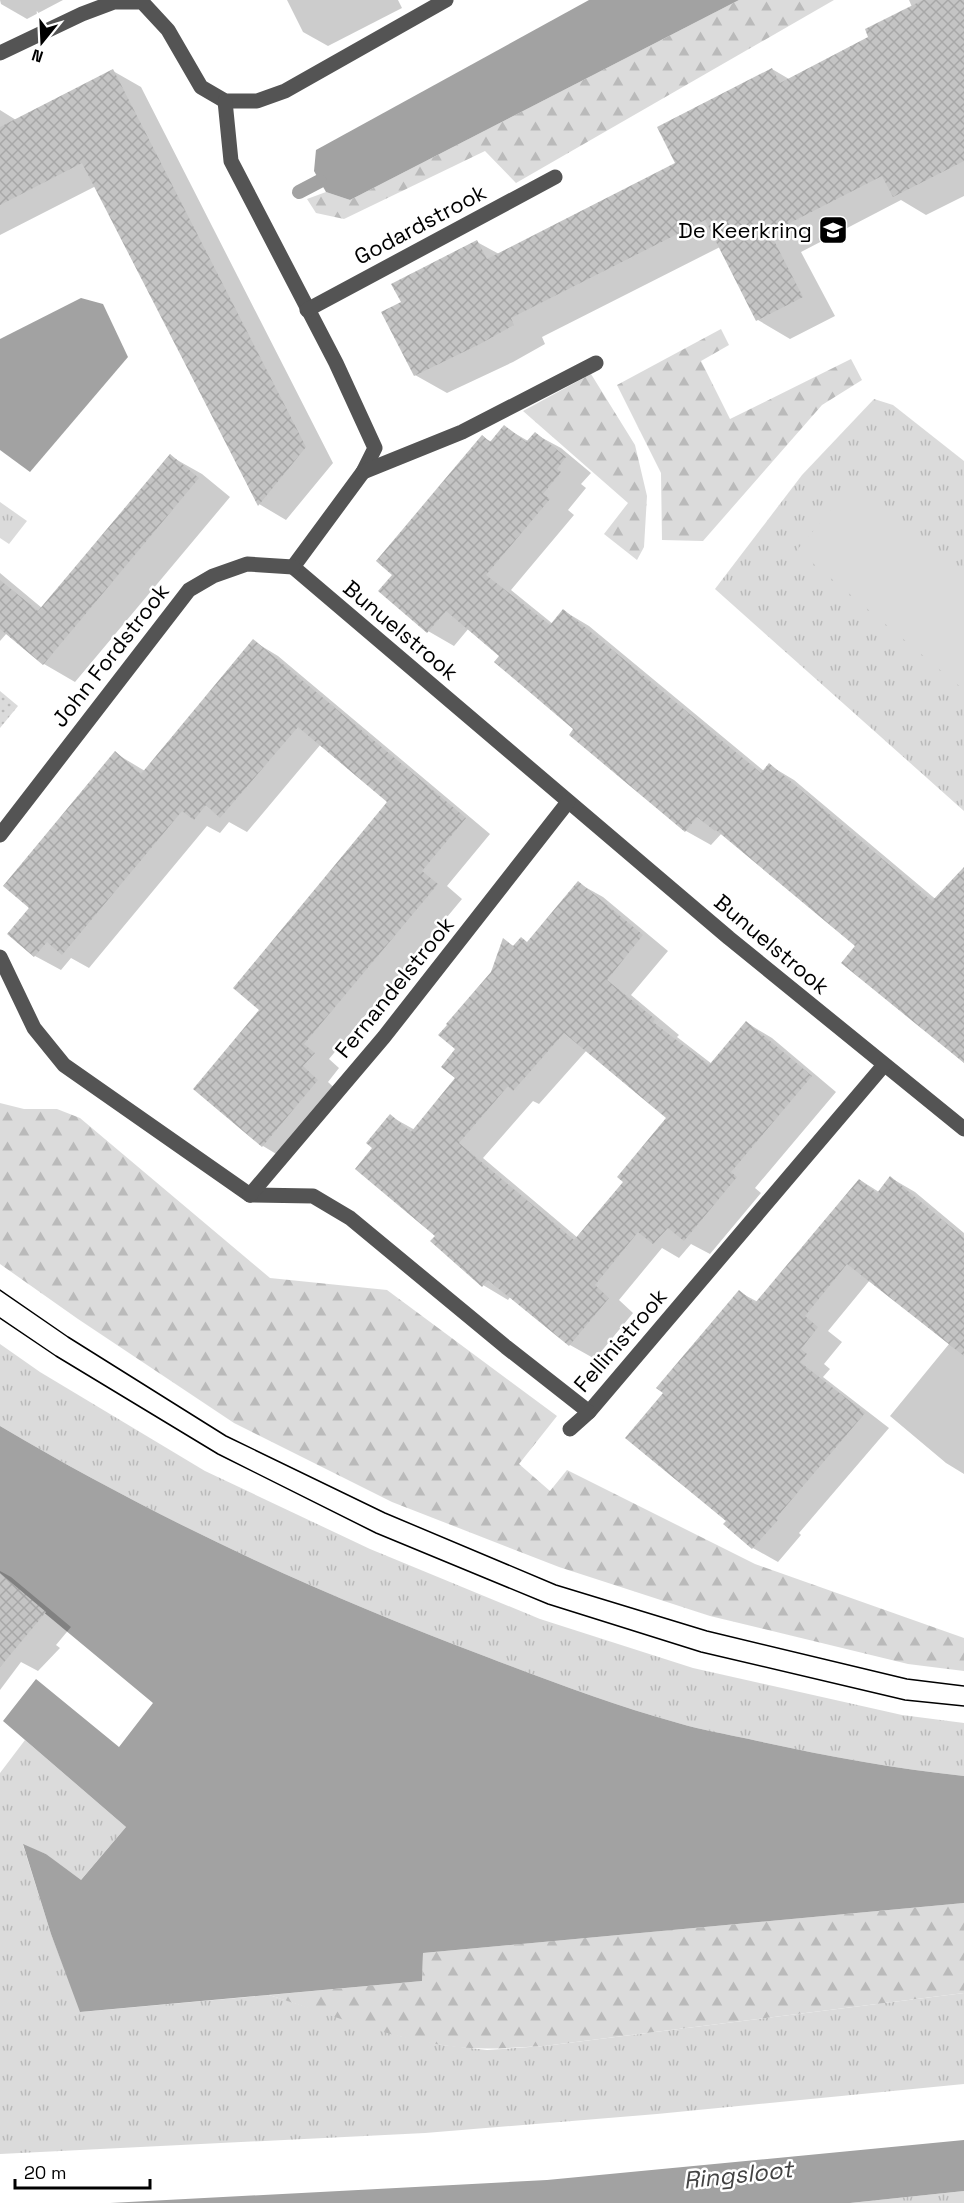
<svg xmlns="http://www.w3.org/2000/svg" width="964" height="2203" viewBox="0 0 964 2203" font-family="'Space Grotesk',sans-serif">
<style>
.grass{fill:url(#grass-tufts)}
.forest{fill:url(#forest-firs)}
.park{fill:url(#park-dots)}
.garden{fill:#dbdbdb}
.water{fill:#a2a2a2}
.shadow{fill:#0003;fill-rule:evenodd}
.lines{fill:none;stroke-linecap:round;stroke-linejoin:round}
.stream{stroke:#a2a2a2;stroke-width:14}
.building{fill:url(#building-cross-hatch);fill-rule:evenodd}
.minor{stroke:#545454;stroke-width:15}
.tram{stroke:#000;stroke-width:1.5}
.labels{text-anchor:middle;stroke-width:5;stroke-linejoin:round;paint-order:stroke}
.street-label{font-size:22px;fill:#000;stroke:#fff}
.poi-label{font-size:22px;fill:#000;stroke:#fff;text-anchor:end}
.water-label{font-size:24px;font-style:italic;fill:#434343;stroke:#fff}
</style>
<defs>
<pattern id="grass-tufts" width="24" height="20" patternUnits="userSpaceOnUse" patternTransform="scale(1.5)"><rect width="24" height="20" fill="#dbdbdb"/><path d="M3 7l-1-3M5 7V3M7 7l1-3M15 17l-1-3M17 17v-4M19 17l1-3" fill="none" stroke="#bababa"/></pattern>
<pattern id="forest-firs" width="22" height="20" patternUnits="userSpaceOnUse" patternTransform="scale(1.5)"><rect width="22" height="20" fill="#dbdbdb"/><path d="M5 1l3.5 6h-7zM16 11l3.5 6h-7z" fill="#bababa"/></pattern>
<pattern id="park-dots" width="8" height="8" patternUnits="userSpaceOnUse" patternTransform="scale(1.5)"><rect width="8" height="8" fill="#dbdbdb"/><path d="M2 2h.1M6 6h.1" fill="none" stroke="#bababa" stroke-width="1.8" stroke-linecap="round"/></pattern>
<pattern id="building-cross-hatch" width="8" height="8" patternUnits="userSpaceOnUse" patternTransform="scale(1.5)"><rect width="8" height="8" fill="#c4c4c4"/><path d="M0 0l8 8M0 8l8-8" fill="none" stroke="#a7a7a7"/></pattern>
</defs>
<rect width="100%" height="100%" fill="#fff"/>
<g class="grass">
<path d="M874 399 893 405 964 461V811L715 589 802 475Z"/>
<path d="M0 502 27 521 9 544 0 538Z"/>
<path d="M0 1344 40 1372 205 1471 370 1549 540 1619 693 1668 902 1715 964 1723V1776C892 1768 820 1755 749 1739 726 1734 701 1730 678 1723 613 1705 550 1681 487 1657 318 1594 155 1518 0 1426Z"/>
<path d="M25 1740 126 1827 80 1881 46 1854 23 1845 51 1934 81 2012 269 1995 400 2036 443 2045 487 2050 544 2046 964 1993V2084L657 2114 425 2133 0 2154V1773Z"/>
<path d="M964 2191V2203H850Z"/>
</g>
<g class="forest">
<path d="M739 0H834L516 183 485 151 344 219 316 213 307 199 326 192 350 200Z"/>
<path d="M721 329 729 345 701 361 730 419 851 359 862 380 822 405 703 541 662 540 661 473 617 385Z"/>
<path d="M591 374 635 445 647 496 644 547 637 560 604 534 628 503 523 411Z"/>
<path d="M0 1103 24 1109H57L80 1118 270 1278 387 1290 557 1416 519 1464 550 1491 567 1470 755 1564 964 1638V1671L908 1664 710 1616 559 1567 392 1502 234 1423 78 1319 0 1264Z"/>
<path d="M964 1903V1993L544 2046C510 2048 477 2051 442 2045 383 2036 326 2013 269 1995L422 1981 423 1953Z"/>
</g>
<path class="park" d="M0 691 18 706 0 728Z"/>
<path class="garden" d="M852 485 964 579V690L797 550Z"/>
<g class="water">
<path d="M589 0H739L350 200 326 192 314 171 316 150Z"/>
<path d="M81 298 103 304 128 357 30 472 0 450V339Z"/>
<path d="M0 1426C155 1518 318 1594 487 1657 550 1681 613 1705 678 1723 701 1730 726 1734 749 1739 820 1755 892 1768 964 1776V1903L423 1953 422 1981 80 2012 51 1934 23 1844 46 1854 81 1880 126 1827 3 1721 36 1679 119 1747 153 1703 0 1576Z"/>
<path d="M964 2140V2191L850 2203H110L547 2180Z"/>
</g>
<g class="shadow">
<path d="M0 0H63L27 19 1 4Z"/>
<path d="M287 0H398L402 8 328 46 303 32Z"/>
<path d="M909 0H964V196L926 215 901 200 801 252 835 316 790 339 758 320 720 247 542 337 545 344 513 362 447 393 415 375 403 303 477 242 499 254 677 164 772 69 789 79 870 38 912 7Z"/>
<path d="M113 71 141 87 333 463 286 520 259 504 96 186 0 235V110L16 120Z"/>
<path d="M504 427 528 441 535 434 561 448 591 473 581 484 586 488 568 510 574 515 511 590 553 624 564 611 589 626 764 771 769 765 794 780 964 923V1063L857 946 722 833 711 845 686 831 576 729 501 656 469 628 454 646 428 631 395 575 482 437 492 442Z"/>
<path d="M170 456 202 474 230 497 75 682 44 664 7 633 0 641V573L42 608Z"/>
<path d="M253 641 278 656 490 834 447 886 462 899 329 1059 339 1068 328 1082 342 1095 288 1161 263 1146 261 1009 389 802 321 744 247 832 229 822 220 833 207 826 89 968 71 958 61 970 35 956 31 908 115 753 145 771Z"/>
<path d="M578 883 603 897 668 951 631 995 679 1035 677 1037 712 1064 747 1023 772 1038 836 1092 755 1188 761 1193 710 1254 691 1244 679 1258 662 1248 619 1300 633 1313 595 1359 570 1345 511 1296 508 1300 483 1285 437 1235 374 1148 390 1116 415 1130 457 1078V1049L493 973 503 940 515 947 528 943ZM587 1050 668 1117 625 1182 578 1238 483 1158 533 1101 539 1104Z"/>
<path d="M891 1178 915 1192 964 1233V1474L946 1463 890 1416 949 1344 870 1280 828 1331 842 1342 824 1364 830 1369 823 1377 889 1428 799 1533 801 1535 778 1562 753 1548 725 1524 728 1521 665 1393 739 1292 758 1302 860 1180 879 1192Z"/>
<path d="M0 1571 11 1577 71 1627 56 1645 60 1648 38 1671 21 1662 0 1690Z"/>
</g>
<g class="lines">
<path class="stream" d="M299 192 320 181"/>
</g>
<g class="building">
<path d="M923 0H964V161L893 197 882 176 770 233 803 297 756 321 705 220 511 318 514 325 480 344 414 376 381 312 401 302 391 284 477 240 487 259 675 163 657 127 772 68 780 83 868 37 865 29Z"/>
<path d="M113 69 306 447 258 506 82 163 0 205V127Z"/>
<path d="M504 425 526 442 535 432 566 457 557 469 561 472 543 494 550 499 486 575 550 625 563 609 761 773 769 763 932 901 964 867V1063L841 963 855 946 716 830 715 831 697 817 685 832 569 735 573 729 494 662 499 656 446 611 427 633 378 591 392 575 376 561 482 435 490 442Z"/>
<path d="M170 454 199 478 43 665 0 629V580L38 611Z"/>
<path d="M253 639 466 818 422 871 438 884 304 1044 315 1053 303 1066 318 1080 262 1147 193 1089 259 1010 233 988 387 802 298 727 220 818 206 805 194 820 182 811 62 955 47 942 34 957 7 934 29 908 3 886 115 751 141 774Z"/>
<path d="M578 881 643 935 607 980 655 1019 653 1022 709 1065 746 1021 812 1076 731 1172 737 1177 684 1241 668 1228 653 1244 638 1232 595 1285 609 1298 569 1346 488 1280 482 1287 430 1241 435 1236 355 1169 372 1148 366 1143 390 1114 411 1132 455 1078 441 1067 455 1049 438 1035 447 1025 446 1024 491 972 503 938 513 946 521 937 527 942ZM564 1033 666 1118 617 1177 623 1182 574 1240 459 1143 508 1086 513 1091Z"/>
<path d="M890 1176 964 1238V1356L847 1264 805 1316 818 1327 801 1349 807 1354 800 1362 865 1413 776 1518 778 1520 752 1549 723 1524 726 1521 625 1438 663 1393 656 1388 739 1290 755 1303 859 1179 877 1193Z"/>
<path d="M0 1573 46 1612 0 1667Z"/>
</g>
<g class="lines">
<g class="minor">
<path d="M0 53 82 14 114 2H142L168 30 201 87 225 101H257L285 91 446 0"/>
<path d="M225 101 231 161 336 363 375 448 363 472 293 567 729 938 964 1129"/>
<path d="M307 310 555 177"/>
<path d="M363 472 462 432 596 363"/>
<path d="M0 835 189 590 213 576 247 564 293 567"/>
<path d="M0 957 34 1028 64 1065 250 1195"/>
<path d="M250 1195 313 1196 350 1218 506 1347 589 1412 884 1065"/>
<path d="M250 1195 384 1037 568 802"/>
<path d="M570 1429 589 1412"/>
</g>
<g class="tram">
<path d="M0 1290 68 1337 226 1436 385 1513 556 1585 707 1631 907 1679 964 1686"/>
<path d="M0 1318 56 1356 218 1454 376 1533 548 1604 701 1652 905 1700 964 1706"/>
</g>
</g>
<defs>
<g id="school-square" transform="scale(1.5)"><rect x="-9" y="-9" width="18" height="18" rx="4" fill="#000" stroke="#fff"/><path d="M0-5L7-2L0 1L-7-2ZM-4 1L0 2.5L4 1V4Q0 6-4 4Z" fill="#fff"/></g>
</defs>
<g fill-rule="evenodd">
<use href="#school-square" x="833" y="230"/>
</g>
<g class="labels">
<g class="street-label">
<text transform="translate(420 224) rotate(-28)" y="8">Godardstrook</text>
<text transform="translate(401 630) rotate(40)" y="8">Bunuelstrook</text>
<text transform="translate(110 655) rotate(-52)" y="8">John Fordstrook</text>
<text transform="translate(772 944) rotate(40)" y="8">Bunuelstrook</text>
<text transform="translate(394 987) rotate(-51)" y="8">Fernandelstrook</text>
<text transform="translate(620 1340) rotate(-49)" y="8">Fellinistrook</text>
</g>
<g class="poi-label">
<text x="812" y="238">De Keerkring</text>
</g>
<g class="water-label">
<text transform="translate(738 2175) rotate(-6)" y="8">Ringsloot</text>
</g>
</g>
<g transform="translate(42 42) rotate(198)" stroke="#ffffff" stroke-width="4.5" paint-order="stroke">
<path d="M0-4.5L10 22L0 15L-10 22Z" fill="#000000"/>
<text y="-9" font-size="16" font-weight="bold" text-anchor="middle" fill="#000000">N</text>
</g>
<path d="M15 2179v9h135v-9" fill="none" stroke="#000000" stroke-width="3"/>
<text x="24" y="2179" font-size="18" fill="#000000" stroke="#ffffff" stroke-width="4.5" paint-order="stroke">20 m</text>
</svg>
